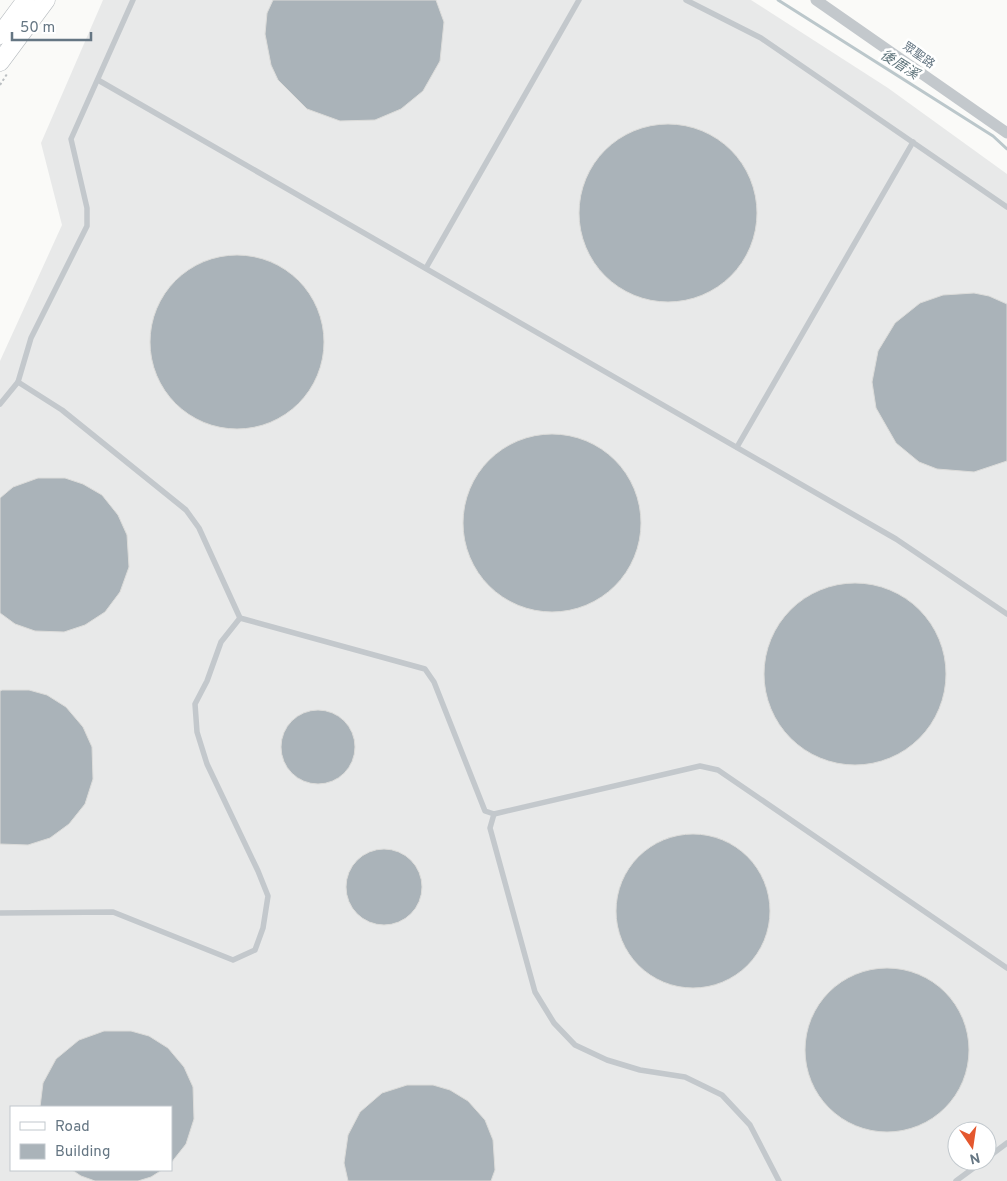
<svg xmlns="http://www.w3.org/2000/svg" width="1007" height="1181" viewBox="0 0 1007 1181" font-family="Overpass,'Noto Sans TC',sans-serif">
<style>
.built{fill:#e8e9e9;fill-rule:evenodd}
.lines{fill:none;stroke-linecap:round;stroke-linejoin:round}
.stream{stroke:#bbc7cb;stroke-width:3}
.building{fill:#aab3b9;stroke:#dcdcda}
.primary-casing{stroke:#b5babe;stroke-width:19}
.path{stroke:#bbbfc2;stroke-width:2;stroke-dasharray:2.5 2.5;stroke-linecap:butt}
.service{stroke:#c3c8cc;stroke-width:5.5}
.minor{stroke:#c3c8cc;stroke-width:11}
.primary{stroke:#fff;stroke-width:18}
.labels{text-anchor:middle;stroke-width:5;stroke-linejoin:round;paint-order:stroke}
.street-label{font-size:12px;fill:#657683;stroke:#fff}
.water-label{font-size:14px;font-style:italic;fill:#60757c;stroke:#fff}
</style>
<rect width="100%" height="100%" fill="#fafaf8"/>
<path class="built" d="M103 0H751L888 88 1007 174V1181H0V361L62 225 41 143ZM11 1107H171V1170H11ZM957 1131H987V1161H957Z"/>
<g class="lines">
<path class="stream" d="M778 0 993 136 1007 149"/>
</g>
<g class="building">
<path d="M273 0H436L444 22 440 61 423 91 401 109 375 120 340 121 307 109 278 80 271 65 265 34 267 13Z"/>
<circle cx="668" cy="213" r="89"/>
<circle cx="237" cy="342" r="87"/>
<path d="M974 293 989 296 1007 304V461L974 472 937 469 919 462 896 443 876 408 872 382 878 351 895 323 920 303 943 295Z"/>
<circle cx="552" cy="523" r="89"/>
<path d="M38 478H65L83 484 102 495 118 515 127 535 129 567 120 592 105 612 85 625 64 632 35 631 15 624 0 613V498L13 487Z"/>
<circle cx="855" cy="674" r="91"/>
<path d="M2 690H29L47 695 66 707 83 727 92 747 93 779 85 804 69 824 50 838 28 845 0 844V691Z"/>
<circle cx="318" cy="747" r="37"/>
<circle cx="693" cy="911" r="77"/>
<circle cx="384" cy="887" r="38"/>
<circle cx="887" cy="1050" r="82"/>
<path d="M104 1031H131L149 1036 168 1048 184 1067 193 1087 194 1119 186 1144 171 1163V1107H40L43 1083 56 1059 79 1040Z"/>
<path d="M407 1085H433L450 1090 468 1101 485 1120 493 1140 495 1170 491 1181H348L344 1163 348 1135 360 1112 382 1093Z"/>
<path d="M72 1170H162L151 1177 138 1181H95L81 1176Z"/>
</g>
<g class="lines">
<g class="primary-casing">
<g id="primary">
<path d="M0 35 26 0"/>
<path d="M0 62 46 0"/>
</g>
</g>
<path class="path" d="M0 85 7 74"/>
<g class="service">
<path d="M686 0 761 38 1007 207"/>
<path d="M98 80 896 539 1007 614"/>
<path d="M426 268 579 0"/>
<path d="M18 382 62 410 186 510 199 528 240 618 425 669 434 682 485 811 494 814 700 766 718 770 1007 968"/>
<path d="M0 404 18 382 31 338 87 226V208L71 139 133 0"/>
<path d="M737 447 913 142"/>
<path d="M494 814 490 828 535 992 554 1023 575 1045 607 1060 640 1070 685 1077 722 1095 750 1125 779 1181"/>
<path d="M0 913 113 912 233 960 255 950 263 928 268 896 258 871 207 764 197 732 195 704 207 681 221 642 240 618"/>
<path d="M987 1158 1007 1143"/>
<path d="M956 1181 983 1161"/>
</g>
<path class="minor" d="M816 0 1007 133"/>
<use href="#primary" class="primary"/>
</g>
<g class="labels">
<g class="street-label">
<text transform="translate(919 55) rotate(35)" y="4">眾聖路</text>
</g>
<g class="water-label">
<text transform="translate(900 64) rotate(32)" y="5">後厝溪</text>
</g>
</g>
<rect x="10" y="1106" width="162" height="65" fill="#ffffff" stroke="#c1c8cd"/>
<rect x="20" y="1122" width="25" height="8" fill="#ffffff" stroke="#c1c8cd"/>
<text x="55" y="1131" font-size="15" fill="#657683">Road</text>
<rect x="20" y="1144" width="25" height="15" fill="#aab3b9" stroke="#c1c8cd"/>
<text x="55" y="1156" font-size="15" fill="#657683">Building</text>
<g transform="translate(972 1146) rotate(167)"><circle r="24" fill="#ffffff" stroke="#c1c8cd"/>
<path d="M0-4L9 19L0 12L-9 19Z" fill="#e4572e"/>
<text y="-8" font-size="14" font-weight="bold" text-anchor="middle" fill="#657683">N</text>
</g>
<path d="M12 32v8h79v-8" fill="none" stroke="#657683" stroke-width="2.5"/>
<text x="20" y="32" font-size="15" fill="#657683" stroke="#ffffff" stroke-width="4" paint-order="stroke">50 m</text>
</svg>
